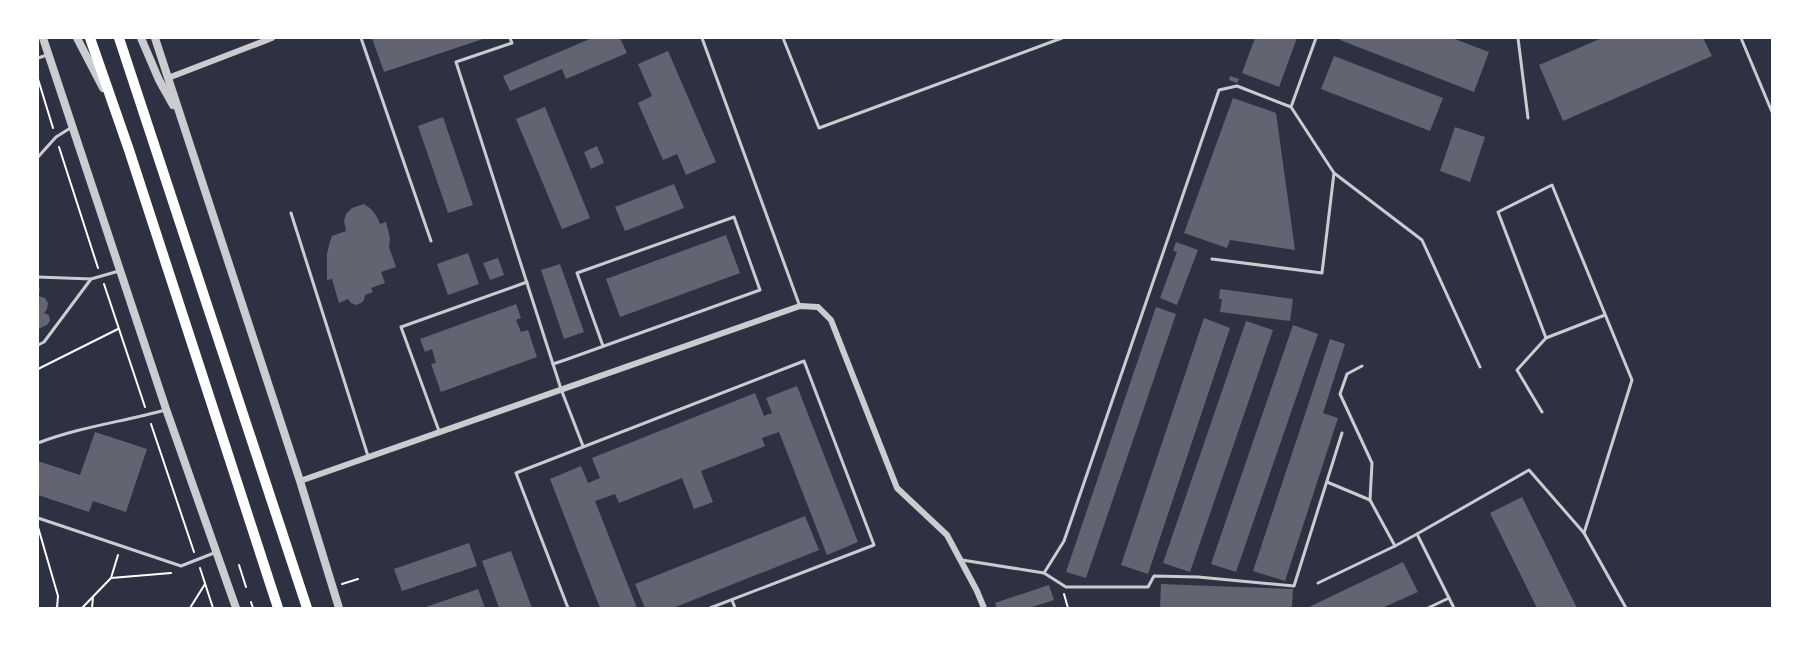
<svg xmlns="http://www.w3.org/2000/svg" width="1810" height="646" viewBox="0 0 1810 646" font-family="'Roboto Condensed',sans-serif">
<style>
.building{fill:#626471}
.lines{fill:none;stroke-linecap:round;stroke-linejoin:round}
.path{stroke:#fff;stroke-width:2}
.service{stroke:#caccd0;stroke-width:3}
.minor{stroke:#caccd0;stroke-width:6}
.tertiary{stroke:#caccd0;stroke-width:8}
.primary{stroke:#fff;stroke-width:10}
</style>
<rect width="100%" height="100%" fill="#2d3142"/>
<g class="building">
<path d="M372 38H486L384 72Z"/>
<path d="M592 38H620L627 53 566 79 562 69 510 91 503 76Z"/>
<path d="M1255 38H1297L1279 87 1242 73Z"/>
<path d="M1341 38H1452L1489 52 1474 92 1340 40Z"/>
<path d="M1602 38H1703L1712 56 1563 121 1539 65Z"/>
<path d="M668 51 716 162 686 175 677 154 663 160 638 103 652 96 638 64Z"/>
<path d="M1334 56 1443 98 1430 131 1321 89Z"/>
<path d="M1230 76 1239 79 1237 83 1229 80Z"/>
<path d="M1233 98 1276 113 1295 250 1230 240 1227 248 1184 233Z"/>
<path d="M545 107 590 218 562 229 516 119Z"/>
<path d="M443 117 473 205 448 213 418 126Z"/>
<path d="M1455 127 1485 137 1470 182 1440 171Z"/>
<path d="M597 146 604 163 591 169 584 152Z"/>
<path d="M674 184 684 208 625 231 615 207Z"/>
<path d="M364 204 371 209 377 217 380 224 386 222 390 238 389 247 396 267 381 272 385 283 371 288 373 292 365 295 364 300 361 303 356 305 351 303 348 299 339 303 332 279 327 280V254L329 245 332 236 346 231 344 221 346 214 352 208Z"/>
<path d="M726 235 740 273 620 317 606 279Z"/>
<path d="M1176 242 1198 250 1177 305 1160 298 1177 252 1173 251Z"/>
<path d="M468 253 479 284 448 295 437 264Z"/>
<path d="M498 258 504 275 490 280 483 263Z"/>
<path d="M560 264 584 332 564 339 541 270Z"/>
<path d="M38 284 40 290 38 296 45 298 48 303 47 309 44 313 49 315 50 321 47 325 38 329Z"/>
<path d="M1220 289 1293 299 1290 321 1220 312 1222 299H1219Z"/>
<path d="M516 304 521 318 516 320 521 332 528 330 537 357 441 392 431 364 436 363 432 349 425 352 420 339Z"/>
<path d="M1156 307 1176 314 1086 578 1066 572Z"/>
<path d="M1204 318 1230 328 1148 574 1121 565Z"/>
<path d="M1246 321 1273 330 1190 572 1163 563Z"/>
<path d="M1293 325 1318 334 1236 572 1211 564Z"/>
<path d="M1330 339 1345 344 1323 413 1338 418 1285 581 1253 571Z"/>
<path d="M797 386 858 542 827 555 779 432 762 438 765 446 701 471 713 502 694 509 682 478 619 503 615 494 595 501 637 608H600L550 479 581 466 588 483 600 478 592 458 755 393 764 416 772 413 766 398Z"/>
<path d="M95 432 147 449 126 512 93 501 89 512 38 495V461L80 475Z"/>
<path d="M1522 497 1577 608H1537L1490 513Z"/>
<path d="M805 516 819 550 673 608H645L635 584Z"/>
<path d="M469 543 477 566 402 591 394 569Z"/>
<path d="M511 551 532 608H499L482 561Z"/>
<path d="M1403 562 1418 592 1382 608H1307Z"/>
<path d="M1161 584 1293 589 1292 608H1160Z"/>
<path d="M1049 585 1054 600 1029 608H997L995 603Z"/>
<path d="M478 589 485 608H427L426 607Z"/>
</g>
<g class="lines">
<g class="path">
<path d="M38 79 53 128"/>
<path d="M59 147 98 268"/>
<path d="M104 284 145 407"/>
<path d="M38 369 118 329"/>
<path d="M151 424 194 552"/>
<path d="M38 527 58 596 57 608"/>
<path d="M239 565 246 587"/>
<path d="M200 568 213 608"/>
<path d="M111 578 171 573"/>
<path d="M342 584 358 579"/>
<path d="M1064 594 1068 608"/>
<path d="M251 602 253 608"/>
<path d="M82 608 111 578 118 555"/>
<path d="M92 608 93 597"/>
<path d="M190 608 205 584"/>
</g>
<g class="service">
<path d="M361 38 431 241"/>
<path d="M510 38 512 43 456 62 561 389 583 446"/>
<path d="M702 38 799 304"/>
<path d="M783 38 819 128 1062 38"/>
<path d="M1518 38 1528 118"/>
<path d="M1741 38 1772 112"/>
<path d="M38 58 47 55"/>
<path d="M1291 107 1316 38"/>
<path d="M38 157 56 137 72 127"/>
<path d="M291 213 368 456"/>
<path d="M1212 259 1322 273 1334 173"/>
<path d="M38 277 91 279 119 271"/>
<path d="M1546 338 1605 315"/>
<path d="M38 345 44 342 91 279"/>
<path d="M553 364 565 360 760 290 734 217 577 273 603 346"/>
<path d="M1362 366 1347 374 1340 394 1372 463 1370 500 1395 546 1417 534"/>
<path d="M1542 412 1517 370 1546 338 1498 212 1552 185 1632 380 1584 533"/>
<path d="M439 431 401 327 527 282"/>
<path d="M38 443C79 427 122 422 165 410"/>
<path d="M1327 482 1370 500"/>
<path d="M38 518 181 566 214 553"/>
<path d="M962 560 1044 573 1066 587H1148L1154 576 1198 577 1294 586 1342 433"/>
<path d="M1044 573 1064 541 1219 90 1237 86 1291 107 1334 173 1422 240 1480 367"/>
<path d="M1318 583 1395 546"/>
<path d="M732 600 735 608"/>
<path d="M568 608 516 473 804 361 874 545 710 608"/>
<path d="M1428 608 1449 598"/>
<path d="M1454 608 1417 534 1529 470 1584 533 1626 608"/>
</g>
<g class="minor">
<path d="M168 78 272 38"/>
<path d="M300 481 800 306 818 307 831 320 897 488 947 535 977 591 984 608"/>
</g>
<g class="tertiary">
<path d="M43 38 166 409 236 608"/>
<path d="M77 38 103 88"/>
<path d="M141 38 159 80 173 105"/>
<path d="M155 38 300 481 339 608"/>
</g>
<g class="primary">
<path d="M90 38 129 150 278 608"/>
<path d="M119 38 307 608"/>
</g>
</g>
<rect width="1810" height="646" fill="none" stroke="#ffffff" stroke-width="78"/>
</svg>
